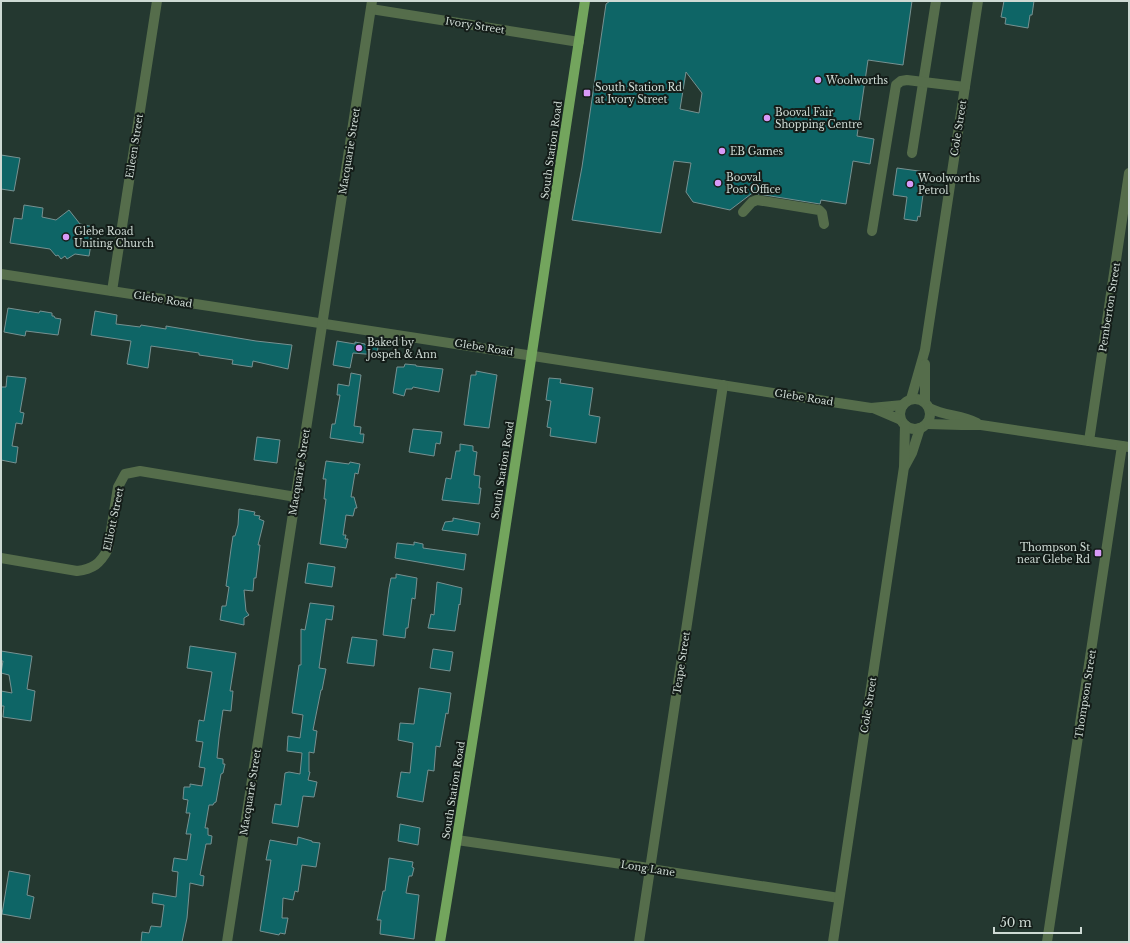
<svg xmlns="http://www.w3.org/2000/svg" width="1130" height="943" viewBox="0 0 1130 943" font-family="'Libre Baskerville',serif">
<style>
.building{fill:#0e6566;stroke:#769191;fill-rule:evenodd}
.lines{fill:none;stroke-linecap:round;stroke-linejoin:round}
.minor{stroke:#556d4b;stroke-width:10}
.major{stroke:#73a55d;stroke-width:10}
.poi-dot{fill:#d89af8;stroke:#141d19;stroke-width:1.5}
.labels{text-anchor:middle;stroke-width:4;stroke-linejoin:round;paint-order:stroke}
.street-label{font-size:10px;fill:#cedad4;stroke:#141d19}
.poi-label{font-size:10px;fill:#cedad4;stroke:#141d19;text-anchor:start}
</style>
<rect width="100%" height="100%" fill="#243830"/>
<g class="building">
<path d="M610 1H912L903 65 868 60 857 136 874 139 870 164 853 161 846 204 821 200 820 204 758 194 759 188 730 210 693 202 686 192 691 163 674 161 661 233 572 220 582 167 606 4ZM686 72 702 93 699 113 680 109Z"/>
<path d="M1004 1H1034L1032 15H1030L1028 28 1005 24 1006 18 1001 17Z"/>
<path d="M1 155 20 158 14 191 1 189Z"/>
<path d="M897 168 926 172 920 217 918 216 917 221 904 219 907 197 893 195Z"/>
<path d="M24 205 43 208 42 217 56 220 69 210 80 224 94 227 89 256 75 254 67 259 65 256 61 259 58 255 56 256 50 249 10 243 14 218 22 219Z"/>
<path d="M8 308 39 313 40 311 52 313V316H54L55 318 61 319 58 335 26 331 25 336 4 332Z"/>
<path d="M95 311 117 315 116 324 140 327 141 325 166 329V326L256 341 292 345 288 369 253 361 252 367 232 364 233 360 199 355V353L151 346 148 368 127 364 131 341 91 335Z"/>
<path d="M337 341 355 344V342L365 344V345L378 347 377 355 353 353 350 368 333 365Z"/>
<path d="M405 364 416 365V366L443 369 439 392 413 387 412 389H406L404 396 393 393 397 367H404Z"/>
<path d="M476 371 497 375 489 428 464 425 471 375H476Z"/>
<path d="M351 373 361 375 354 426 361 427 360 434H364L363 443 330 438 332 424H335L340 395H337L338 384 349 386Z"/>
<path d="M7 376 26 378 20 412 24 413 22 424 16 423 12 446 18 447 16 463 1 460V387H6Z"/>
<path d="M549 378 561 379 560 383 593 388 589 415 600 417 596 443 550 436 551 428 547 427 551 401 546 400Z"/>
<path d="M413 429 442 432 440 444 436 443 434 456 409 452Z"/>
<path d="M257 437 280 440 277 463 254 460Z"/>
<path d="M460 444 473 446V451L477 452 474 475 480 476 479 488H481L479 504 442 500 446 478 451 479 456 451H460Z"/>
<path d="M326 461 349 464 350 462 360 464 358 474 355 473 351 497H354L357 508H355L353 516 346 515 343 535H346L345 539H348L346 548 320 544 326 499H324L326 479H323Z"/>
<path d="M239 509 255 512 254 515 260 516 259 519 264 521 258 545H260L256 578H254L253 591 244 590 246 611 249 615 244 618V625L220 620 222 606H226L229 587 226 586 231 549 233 536H235L238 525Z"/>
<path d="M453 518 480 523 478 535 442 530 445 522 453 521Z"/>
<path d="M414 542 423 544V548L466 554 464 570 395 558 397 543 414 545Z"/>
<path d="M308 563 335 567 332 587 305 583Z"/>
<path d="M396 574 417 578 415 599 412 598 408 628H406L405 638 383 635 389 588 391 578H396Z"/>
<path d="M437 582 462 588 460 605 459 604 455 631 428 628 431 614 434 615Z"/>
<path d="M310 603 334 606 332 620 326 619 319 668 326 669 322 690H321L313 730 317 731 314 753 309 752V772H310L308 780 317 782 314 797 303 796 298 827 272 823 275 804 281 805 285 773 289 772 300 774 302 753 287 751 288 736 300 738 303 715 292 713 299 665H301V629L305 630Z"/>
<path d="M352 637 377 640 374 666 347 663Z"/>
<path d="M190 646 236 653 230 691H233L231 711 223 710 219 738 217 758 223 759V764H225L223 773 221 774 216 802 214 803 213 805H209L205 828H208V835L212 836 211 844H206L200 875 204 876 203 886 190 883 187 918 182 942H141L142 932 149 933 151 926 161 927 164 905 152 903 153 893 176 897 178 872 172 871 174 858 187 860 191 834H186L190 813H186L188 800 183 799 184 787H190V784L202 786 205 768 199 767 203 742 196 741 199 720 204 721 212 672 187 668Z"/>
<path d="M433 649 453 652 450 671 430 668Z"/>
<path d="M1 651 32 656 27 689 35 691 31 721 3 717 4 706H1V691L12 693 9 675 1 673 3 661H1Z"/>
<path d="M419 688 451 693 448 714 446 713 440 747 436 746 434 771 428 770 423 802 397 797 401 772 410 773 413 743 398 740 400 723 414 724Z"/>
<path d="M400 824 420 828 418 845 398 841Z"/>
<path d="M298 837 312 841V842L320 843 316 867 302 865 298 892 295 891 293 900 283 898 282 918H288L285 934 280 933 279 935 260 931 271 860H266L270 840 297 845Z"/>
<path d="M389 858 413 862 412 867 414 868 412 876H409L406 893 419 895 414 939 380 934 381 920H377L383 891H385Z"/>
<path d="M9 871 30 875 27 895 34 897 30 919 2 914Z"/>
</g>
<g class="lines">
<g class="minor">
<path d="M371 9 579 42"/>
<path d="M912 153 936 1"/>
<path d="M743 212 752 202 757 200 819 210 822 213 824 224"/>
<path d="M872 231 896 85 901 81 907 80 965 87"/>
<path d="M1 274 871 408 903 405"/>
<path d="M112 291 157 1"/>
<circle cx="915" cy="414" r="15"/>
<path d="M911 399 925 350 978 1"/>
<path d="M925 402V364"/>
<path d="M873 408 901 420"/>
<path d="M929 408C945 416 961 415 977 423"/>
<path d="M927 424 961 425H981L1129 447"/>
<path d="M1089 441 1129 173"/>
<path d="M905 466 912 453 920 428"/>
<path d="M1 558 77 571C93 569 100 564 108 549L118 487 125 474 140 471 296 497"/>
<path d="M457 840 642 867 657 870 839 898"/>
<path d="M227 942 372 1"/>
<path d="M639 942 723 385"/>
<path d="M833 942 904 467 905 425"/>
<path d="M1047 942 1122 446"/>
</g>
<path class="major" d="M440 942C492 629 537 315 585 1"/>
</g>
<g class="poi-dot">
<circle cx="818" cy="80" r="4"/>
<rect x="583" y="89" width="8" height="8" rx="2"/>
<circle cx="767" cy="118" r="4"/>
<circle cx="722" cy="151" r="4"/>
<circle cx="718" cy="183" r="4"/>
<circle cx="910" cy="184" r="4"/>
<circle cx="66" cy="237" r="4"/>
<circle cx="359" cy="348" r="4"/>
<rect x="1094" y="549" width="8" height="8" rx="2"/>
</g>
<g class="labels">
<g class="street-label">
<text transform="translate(475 25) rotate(9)" y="4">Ivory Street</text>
<text transform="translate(958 128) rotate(-81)" y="4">Cole Street</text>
<text transform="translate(134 146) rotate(-81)" y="4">Eileen Street</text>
<text transform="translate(551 150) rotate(-82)" y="4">South Station Road</text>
<text transform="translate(349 151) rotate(-81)" y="4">Macquarie Street</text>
<text transform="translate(163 299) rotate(9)" y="4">Glebe Road</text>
<text transform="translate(1109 307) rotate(-81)" y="4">Pemberton Street</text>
<text transform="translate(484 347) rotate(9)" y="4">Glebe Road</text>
<text transform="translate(804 397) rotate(9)" y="4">Glebe Road</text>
<text transform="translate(502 470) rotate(-81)" y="4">South Station Road</text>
<text transform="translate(299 472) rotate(-81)" y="4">Macquarie Street</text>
<text transform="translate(113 519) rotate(-78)" y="4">Elliott Street</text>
<text transform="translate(681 663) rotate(-81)" y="4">Teape Street</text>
<text transform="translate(1085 694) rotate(-81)" y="4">Thompson Street</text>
<text transform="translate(868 705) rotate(-81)" y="4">Cole Street</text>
<text transform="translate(453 790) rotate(-81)" y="4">South Station Road</text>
<text transform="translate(250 792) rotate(-81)" y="4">Macquarie Street</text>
<text transform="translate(648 868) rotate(9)" y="4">Long Lane</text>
</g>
<g class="poi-label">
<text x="826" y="84">Woolworths</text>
<text x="595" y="91">South Station Rd<tspan x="595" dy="12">at Ivory Street</tspan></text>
<text x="775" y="116">Booval Fair<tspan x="775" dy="12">Shopping Centre</tspan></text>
<text x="730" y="155">EB Games</text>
<text x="726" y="181">Booval<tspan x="726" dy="12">Post Office</tspan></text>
<text x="918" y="182">Woolworths<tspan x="918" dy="12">Petrol</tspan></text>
<text x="74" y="235">Glebe Road<tspan x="74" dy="12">Uniting Church</tspan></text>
<text x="367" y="346">Baked by<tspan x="367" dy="12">Jospeh &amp; Ann</tspan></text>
<text x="1090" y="551" text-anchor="end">Thompson St<tspan x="1090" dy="12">near Glebe Rd</tspan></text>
</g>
</g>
<rect width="1130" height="943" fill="none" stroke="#cedad4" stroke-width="4"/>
<path d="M994 927v6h87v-6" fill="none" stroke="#cedad4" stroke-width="2"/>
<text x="1000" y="927" font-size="12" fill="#cedad4" stroke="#141d19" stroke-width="3" paint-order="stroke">50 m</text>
</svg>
